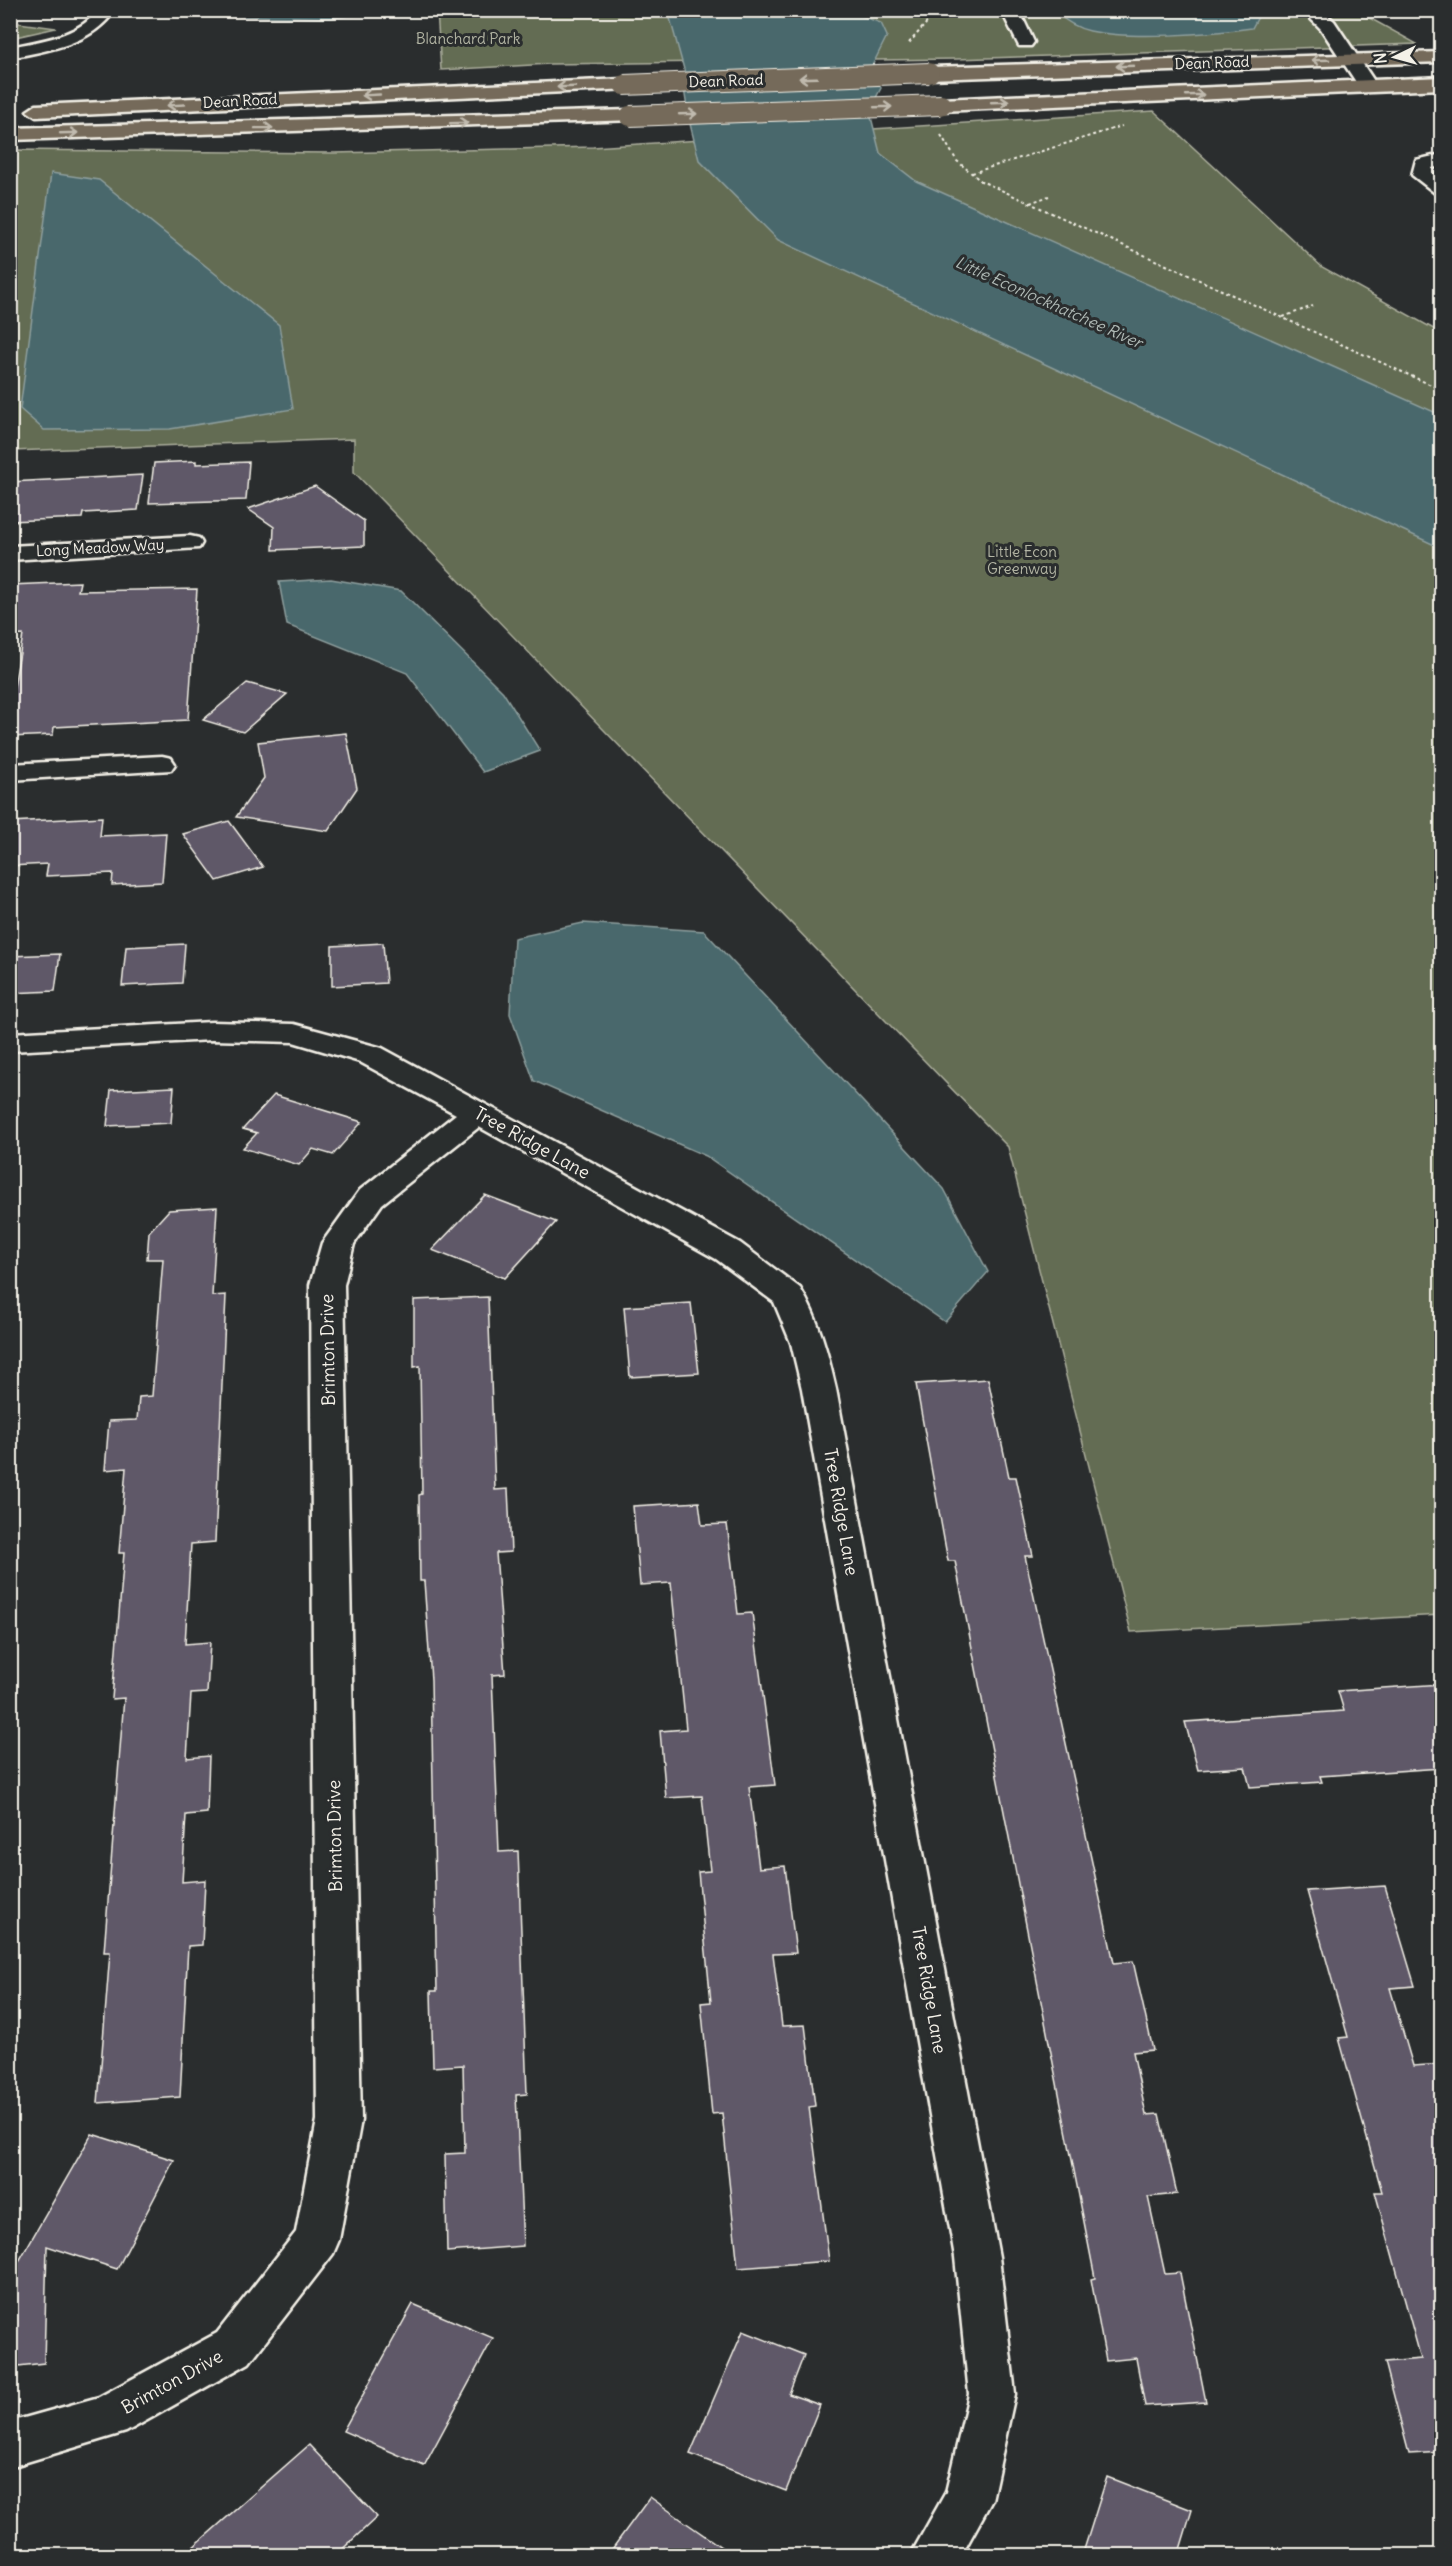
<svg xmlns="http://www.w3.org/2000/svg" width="1452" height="2566" viewBox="0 0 1452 2566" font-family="Delius,sans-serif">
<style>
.green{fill:#636c52;stroke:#acae9d;stroke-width:1.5}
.water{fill:#4a686c;stroke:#8e9f9e;stroke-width:1.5}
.building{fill:#5f5868;stroke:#f4f1e8;stroke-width:1.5}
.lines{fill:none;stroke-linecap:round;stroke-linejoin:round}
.minor-casing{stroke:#f4f1e8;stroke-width:5}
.major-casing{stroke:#f4f1e8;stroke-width:5}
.path{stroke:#f4f1e8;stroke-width:2;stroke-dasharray:3 3;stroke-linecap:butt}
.minor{fill:#2a2d2e;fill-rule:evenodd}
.major{fill:#746a5a;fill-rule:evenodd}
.major-bridge-casing{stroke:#f4f1e8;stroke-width:22;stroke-linecap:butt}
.major-bridge{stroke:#746a5a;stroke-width:20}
.oneway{stroke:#c1bbaf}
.labels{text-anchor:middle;stroke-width:6;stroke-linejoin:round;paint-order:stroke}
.far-park-label{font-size:15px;fill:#b3b5a4;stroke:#2a2d2e}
.far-street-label{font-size:15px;fill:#f4f1e8;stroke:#2a2d2e}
.far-water-label{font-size:16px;font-style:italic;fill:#b0bab6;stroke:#2a2d2e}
.street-label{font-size:18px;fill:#f4f1e8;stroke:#2a2d2e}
</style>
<rect width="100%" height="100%" fill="#2a2d2e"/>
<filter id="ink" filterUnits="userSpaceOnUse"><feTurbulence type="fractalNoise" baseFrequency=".0167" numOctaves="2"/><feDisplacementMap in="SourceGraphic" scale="12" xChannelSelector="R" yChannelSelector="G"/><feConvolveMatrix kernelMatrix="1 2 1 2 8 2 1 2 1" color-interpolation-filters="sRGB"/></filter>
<g filter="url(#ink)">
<g class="green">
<path d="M1355 10 1417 44 956 59 550 64 441 70 437 11Z"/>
<path d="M11 22 56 28 11 38Z"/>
<path d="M1154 111 1322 267 1441 333V1615L1131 1632 1008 1147 354 472V439L11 451 10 150 334 153 593 147Z"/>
</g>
<g class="water">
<path d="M1251 10 1258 17 1252 28C1209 34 1132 40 1090 31 1076 28 1064 20 1054 11Z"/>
<path d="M239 11V10L404 11 330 18 240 16Z"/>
<path d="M668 11H848L881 23 887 36 872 66 685 73Z"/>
<path d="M874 75 881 88 871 107 688 114 683 82Z"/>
<path d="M871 117 880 153 916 181 1441 415V548L778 240 699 160 690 124Z"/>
<path d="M51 173 99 180 279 325 293 409 170 429 44 430 20 409Z"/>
<path d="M331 579 401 591 503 692 540 751 483 772 407 673 287 625 279 582Z"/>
<path d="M583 923 704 931 944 1189 988 1272 945 1322 706 1156 534 1081 510 1014 514 938Z"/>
</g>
<g class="building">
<path d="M196 461V464L249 462 246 500 149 503 154 463Z"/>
<path d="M143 475 138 510 83 513 82 518 10 521V482Z"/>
<path d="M315 486 364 521V546L273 550 274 527 248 509Z"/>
<path d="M80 582 78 591 197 589 188 720 54 727 53 735 10 737V710L23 635 10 636V585Z"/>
<path d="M247 683 287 694 243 732 203 720Z"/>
<path d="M346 733 357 788 328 831 236 817 264 778 258 742Z"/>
<path d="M102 817 100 836 166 833 162 882 112 885 113 873 46 876 48 864 10 866V822Z"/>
<path d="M229 821 263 867 217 881 183 834Z"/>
<path d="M383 943 386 983 332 986V946Z"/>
<path d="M185 944 182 983 122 986 126 947Z"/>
<path d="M60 954 55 991 10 993V956Z"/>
<path d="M174 1087 171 1123 107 1126 111 1090Z"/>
<path d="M274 1095 362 1122 333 1155 313 1149 299 1165 243 1148 257 1133 243 1129Z"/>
<path d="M485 1195 556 1222 505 1278 432 1250Z"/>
<path d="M217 1207 212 1296 226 1295 215 1542 191 1544 185 1644 210 1642 207 1693 191 1694 187 1758 209 1756 207 1813 186 1815 182 1882 205 1880 202 1945 188 1946 180 2097 98 2103 110 1952H104L124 1698 112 1699 124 1553H119L126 1468 105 1470 109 1421 137 1420 139 1397 152 1396 163 1259H147L149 1232 169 1210Z"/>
<path d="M488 1297 495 1490 508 1489 511 1552 496 1553 505 1674 492 1675 499 1852 518 1851 527 2094 516 2095 523 2246 447 2252 445 2154 465 2153 463 2065 433 2067 431 1991H437L431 1680 424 1581H420L419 1495 422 1494 420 1366 414 1367V1300Z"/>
<path d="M691 1303 699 1373 630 1377 624 1307Z"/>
<path d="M988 1379 1009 1477H1016L1033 1556H1025L1114 1963 1133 1961 1153 2050 1133 2052 1146 2115 1159 2114 1177 2194 1148 2197 1165 2274 1180 2273 1206 2402 1145 2406 1136 2358 1106 2361 1091 2279 1095 2278 955 1561H948L916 1384Z"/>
<path d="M699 1502 702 1525 727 1524 738 1614 752 1613 775 1785 749 1787 759 1868 785 1866 796 1953 773 1954 782 2026 805 2025 815 2106 809 2107 829 2261 738 2268 722 2113 712 2114 701 2003 711 2002 698 1872 710 1871 702 1796 666 1798 660 1731 686 1729 671 1583 640 1585 633 1506Z"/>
<path d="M1442 1684V1768L1320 1776 1322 1782 1250 1787 1245 1767 1198 1770 1185 1722 1344 1711 1338 1691Z"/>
<path d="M1385 1886 1415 1986 1390 1988 1413 2066 1442 2064V2452L1409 2454 1385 2362 1421 2359 1375 2192H1382L1339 2038 1348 2037 1307 1891Z"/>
<path d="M92 2134 174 2160 117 2269 47 2246 44 2363 10 2367V2277Z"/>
<path d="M413 2304 493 2338 424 2466 343 2431Z"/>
<path d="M743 2331 804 2355 789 2394 820 2405 786 2491 690 2454Z"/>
<path d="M309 2445 377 2517 335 2556H183Z"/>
<path d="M1107 2477 1192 2510 1178 2556H1082Z"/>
<path d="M650 2497 682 2520 734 2556H607Z"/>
</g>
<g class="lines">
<g class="minor-casing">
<g id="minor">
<path d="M98 10H115C91 45 49 50 10 58V47C40 41 78 37 98 10Z"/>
<path d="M1001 10H1019L1034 42 1031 46H1019Z"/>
<path d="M1302 10H1321L1334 21 1378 87 1376 91H1362L1321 29Z"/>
<path d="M1442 154V166L1432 168V173L1442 180V195L1435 193 1412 175 1416 160Z"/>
<path d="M190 536 199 538 202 543 199 548 10 560V546Z"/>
<path d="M162 756 171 758 175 764 171 770 10 780V764Z"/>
<path d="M212 1022 294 1024 382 1048 740 1243 800 1288C819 1319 828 1354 836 1389L999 2257 1015 2394 992 2500 961 2556H910L946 2492 969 2394 955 2257 802 1389 791 1343 774 1302 716 1259 479 1127 382 1204 354 1244 344 1285 361 2120 339 2240 333 2254 249 2363 126 2432 10 2467V2422L99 2397 217 2333 296 2232 317 2120 310 1285 322 1243 360 1190 456 1114 360 1062 293 1042 212 1040 10 1051V1033Z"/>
</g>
</g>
<g class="major-casing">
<g id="major">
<path d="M1442 52V62L929 79 920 73 929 67Z"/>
<path d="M1442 77V89L941 111 932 105 941 99Z"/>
<path d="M624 79 631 81 633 85 631 89 36 117 27 111 36 105Z"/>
<path d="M630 110 637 112 639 116 637 120 10 140V128Z"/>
</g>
</g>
<g class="path">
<path d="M909 43 938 10"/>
<path d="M941 135 957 161 981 181 1442 390"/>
<path d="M972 173 1122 126"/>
<path d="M1030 203 1049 196"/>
<path d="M1283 317 1313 306"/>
</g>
<use href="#minor" class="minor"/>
<use href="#major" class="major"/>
<g class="major-bridge-casing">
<g id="major-bridge">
<path d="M624 85 929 73"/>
<path d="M630 116 941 105"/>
</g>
</g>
<use href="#major-bridge" class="major-bridge"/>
</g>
<defs><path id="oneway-shaft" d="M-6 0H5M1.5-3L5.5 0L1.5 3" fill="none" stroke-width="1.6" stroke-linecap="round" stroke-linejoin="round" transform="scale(1.5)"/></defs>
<g class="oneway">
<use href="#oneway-shaft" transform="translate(1320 60) rotate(178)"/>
<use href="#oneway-shaft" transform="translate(1125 66) rotate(178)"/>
<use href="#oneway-shaft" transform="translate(808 78) rotate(178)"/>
<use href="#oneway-shaft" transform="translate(566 87) rotate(178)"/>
<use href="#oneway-shaft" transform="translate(371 95) rotate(177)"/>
<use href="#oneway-shaft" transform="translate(1195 95) rotate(-2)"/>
<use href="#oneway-shaft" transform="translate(1000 102) rotate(-2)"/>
<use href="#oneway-shaft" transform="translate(176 105) rotate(177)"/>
<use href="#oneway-shaft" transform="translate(883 107) rotate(-2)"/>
<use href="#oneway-shaft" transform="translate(688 114) rotate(-2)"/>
<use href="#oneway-shaft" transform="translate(459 123) rotate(-2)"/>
<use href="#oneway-shaft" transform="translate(264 128) rotate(-1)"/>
<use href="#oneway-shaft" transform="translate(69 133) rotate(-2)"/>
</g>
</g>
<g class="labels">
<g class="far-park-label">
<text x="468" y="44">Blanchard Park</text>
<text x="1022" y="557">Little Econ<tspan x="1022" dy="17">Greenway</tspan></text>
</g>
<g class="far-street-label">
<text transform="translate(1212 63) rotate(-2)" y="5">Dean Road</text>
<text transform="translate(726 81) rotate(-2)" y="5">Dean Road</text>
<text transform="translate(240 101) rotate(-3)" y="5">Dean Road</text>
<text transform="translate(100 548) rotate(-3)" y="5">Long Meadow Way</text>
</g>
<g class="far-water-label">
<text transform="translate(1049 302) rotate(24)" y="6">Little Econlockhatchee River</text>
</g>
<g class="street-label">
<text transform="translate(532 1143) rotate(29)" y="6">Tree Ridge Lane</text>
<text transform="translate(328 1350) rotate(-91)" y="6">Brimton Drive</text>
<text transform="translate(841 1512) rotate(80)" y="6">Tree Ridge Lane</text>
<text transform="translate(335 1836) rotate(-91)" y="6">Brimton Drive</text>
<text transform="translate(929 1990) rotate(80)" y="6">Tree Ridge Lane</text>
<text transform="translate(172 2382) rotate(-29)" y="6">Brimton Drive</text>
</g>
</g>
<rect width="1452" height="2566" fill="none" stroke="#2a2d2e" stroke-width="36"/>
<rect x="18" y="18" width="1416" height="2530" fill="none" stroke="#f4f1e8" stroke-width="2" filter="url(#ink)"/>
<g transform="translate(1395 57) rotate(265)" stroke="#2a2d2e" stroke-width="4.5" paint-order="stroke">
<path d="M0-4.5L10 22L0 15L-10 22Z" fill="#f4f1e8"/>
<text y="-9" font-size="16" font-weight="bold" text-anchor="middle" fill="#f4f1e8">N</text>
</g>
</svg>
